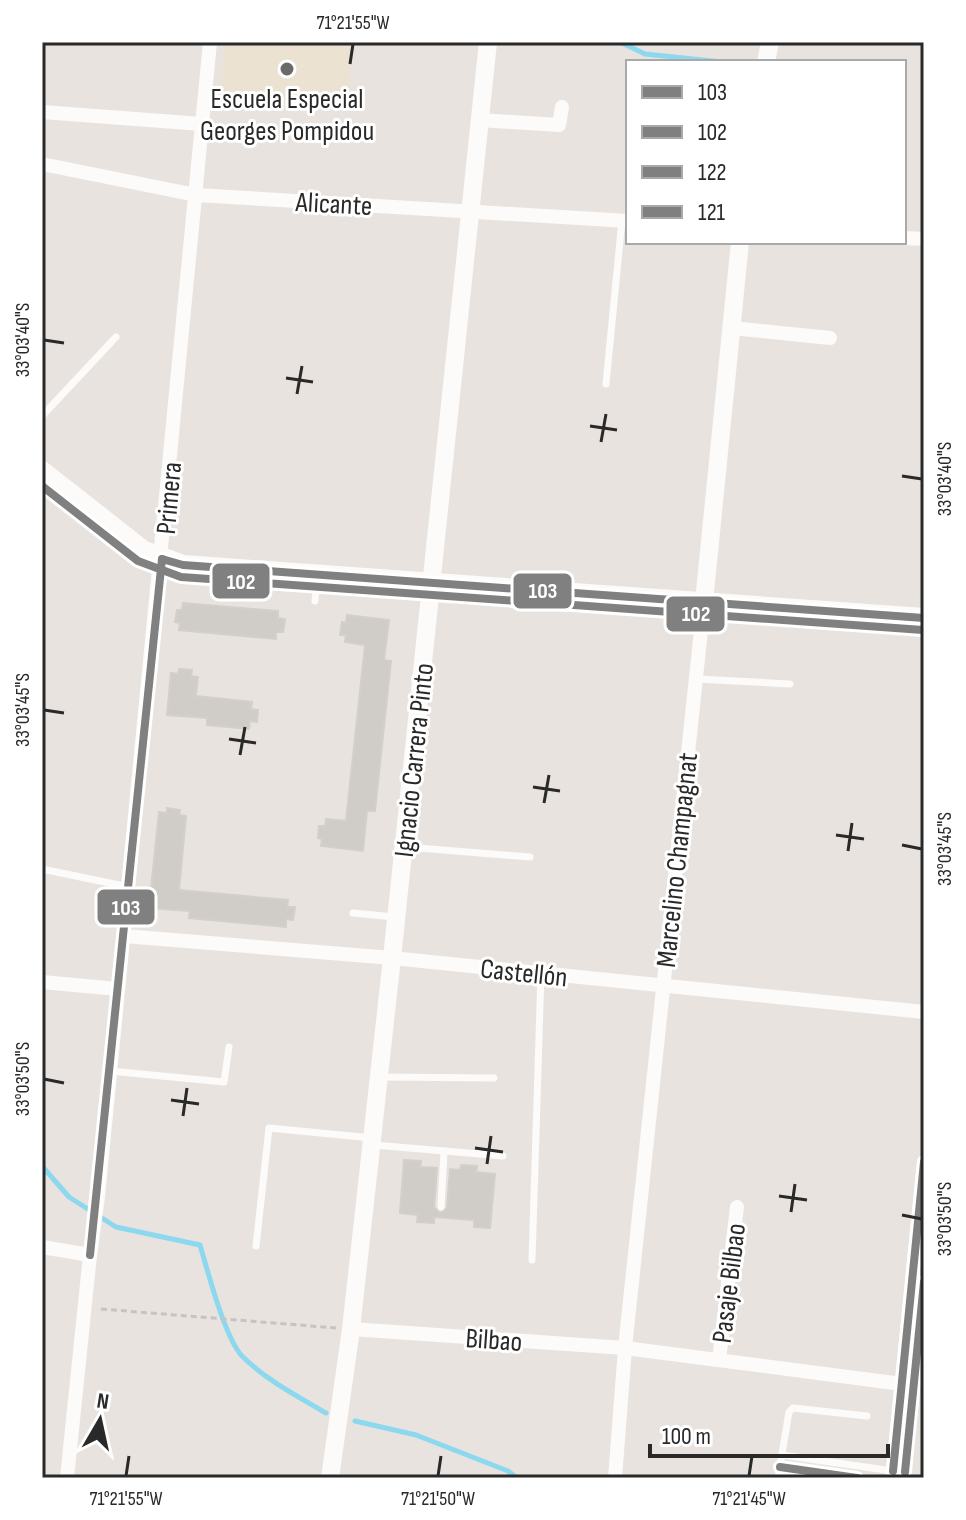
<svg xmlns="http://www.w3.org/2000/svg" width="966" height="1520" viewBox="0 0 966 1520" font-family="'Sofia Sans Condensed',sans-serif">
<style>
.education{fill:#ece2d2}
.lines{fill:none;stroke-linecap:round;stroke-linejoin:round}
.stream{stroke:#8cd8ef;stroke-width:5}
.building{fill:#d0cdc9;stroke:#d3cfca;stroke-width:2}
.path{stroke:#c4c4c3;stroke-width:3;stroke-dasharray:6 4;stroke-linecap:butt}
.service{stroke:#fcfbfa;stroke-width:7}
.minor{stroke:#fcfbfa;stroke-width:14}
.tertiary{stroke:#fcfbfa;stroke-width:18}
.secondary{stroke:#fcfbfa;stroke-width:20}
.bus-1-casing{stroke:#fff;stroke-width:14}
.bus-2-casing{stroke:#fff;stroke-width:14}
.bus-3-casing{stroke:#fff;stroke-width:14}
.bus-4-casing{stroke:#fff;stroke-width:14}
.bus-1{stroke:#808080;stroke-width:8}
.bus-2{stroke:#808080;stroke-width:8}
.bus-3{stroke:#808080;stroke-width:8}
.bus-4{stroke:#808080;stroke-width:8}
.ticks{fill:none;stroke:#292929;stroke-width:3}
.poi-dot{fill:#6c6a68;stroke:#fff;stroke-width:3}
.labels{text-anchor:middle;stroke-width:6;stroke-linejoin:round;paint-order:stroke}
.poi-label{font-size:28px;fill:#292929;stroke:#fff}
.street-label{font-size:28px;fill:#292929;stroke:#fff}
.line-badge{stroke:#fff;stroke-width:3}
.badge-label{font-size:22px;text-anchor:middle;font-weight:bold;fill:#fff}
.neatline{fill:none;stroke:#292929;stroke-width:3}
.ticks-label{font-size:20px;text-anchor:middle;fill:#292929}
</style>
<rect width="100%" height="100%" fill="#e8e3de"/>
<path class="education" d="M226 42H353L347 107 220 96Z"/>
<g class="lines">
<g class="stream">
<path d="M620 42 645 54 722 62"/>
<path d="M42 1166 69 1197 116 1227 200 1245C208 1272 225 1338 242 1356 266 1380 297 1396 326 1413"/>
<path d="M355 1421 416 1435 508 1471 517 1478"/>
</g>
</g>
<g class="building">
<path d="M183 603 278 611V618L285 619 283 632H276V639L179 630 180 623 175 622 177 610H182Z"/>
<path d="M347 615 389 620 384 660 391 661 375 811H367L363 851 321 846 322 839 318 838 319 826H325L326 819 346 821 365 645 345 642 346 635H340L342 622 346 623Z"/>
<path d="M179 669 192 670 191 676 198 677 196 696 252 702 251 709 258 710 257 722 250 721 249 729 207 725V718L167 715 171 673 178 674Z"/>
<path d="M167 808 180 810 179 815 186 816 179 890 288 900 287 907H295L293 920 286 919V927L232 922 189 918 190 911 149 908 159 812 167 813Z"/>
<path d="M404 1160 421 1161 420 1167 437 1168 434 1207 440 1213 447 1208 450 1169 460 1170 461 1165 477 1166 476 1172 495 1174 490 1228 474 1227V1220L434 1217V1223L417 1222 418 1215 400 1213Z"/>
</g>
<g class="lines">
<path class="path" d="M101 1309 336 1328"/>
<g class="service">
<path d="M606 384 622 220"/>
<path d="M42 416 116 337"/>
<path d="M315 601 317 578"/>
<path d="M696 679 790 684"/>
<path d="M406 847 530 857"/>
<path d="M42 869 129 887"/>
<path d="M353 913 394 917"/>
<path d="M110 1071 224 1082 229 1047"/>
<path d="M380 1077 494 1078"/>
<path d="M374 1145 503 1156"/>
<path d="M441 1207 444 1151"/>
<path d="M256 1246 269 1128 372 1138"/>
<path d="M532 1260 541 973"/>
<path d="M782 1455 893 1471"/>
<path d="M778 1478 789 1412 793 1408 867 1416"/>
</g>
<g class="minor">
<path d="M42 112 202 124"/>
<path d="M480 120 559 125 562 107"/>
<path d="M42 164 196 195 628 221"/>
<path d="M904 238 924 239"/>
<path d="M732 328 830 338"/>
<path d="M124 936 392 958 924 1012"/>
<path d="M42 982 118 989"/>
<path d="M42 1247 90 1255"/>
<path d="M351 1329 625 1348 902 1384"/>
<path d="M719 1360 737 1207"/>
<path d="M67 1478 90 1255 98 1197 210 42"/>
<path d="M615 1478 625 1348 704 602"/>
<path d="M892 1478 924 1162"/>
</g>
<g class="tertiary">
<path d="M766 62 770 42"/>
<path d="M704 602 740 242"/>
<path d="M330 1478 351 1329 392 958 488 42"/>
</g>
<path class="secondary" d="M42 471 144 551 183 565 924 618"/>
<g class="bus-1-casing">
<g id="bus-1">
<path d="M162 559 183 565 924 618"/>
<path d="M90 1255 162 559"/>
</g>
</g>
<g class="bus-2-casing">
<g id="bus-2">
<path d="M42 486 138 561 181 577 923 630"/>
<path d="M905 1472 924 1282"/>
</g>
</g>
<g class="bus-3-casing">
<path id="bus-3" d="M893 1471 924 1162"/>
</g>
<g class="bus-4-casing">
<path id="bus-4" d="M780 1467 857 1478"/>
</g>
<use href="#bus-1" class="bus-1"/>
<use href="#bus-2" class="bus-2"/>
<use href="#bus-3" class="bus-3"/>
<use href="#bus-4" class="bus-4"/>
</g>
<path class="ticks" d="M350 64 353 44M44 340 64 343M286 378 313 382M297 394 302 366M590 426 617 430M601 442 606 414M902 476 922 479M44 710 64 713M229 739 256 743M240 755 245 727M533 787 560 791M544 803 549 775M836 835 864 839M902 845 922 849M848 851 852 823M44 1079 64 1083M171 1100 199 1104M183 1116 187 1088M475 1148 503 1152M487 1164 491 1136M779 1196 807 1200M791 1212 795 1184M902 1215 922 1219M126 1476 129 1456M438 1476 441 1456M749 1476 752 1456"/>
<circle class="poi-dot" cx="287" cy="69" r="8"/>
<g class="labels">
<g class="poi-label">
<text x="287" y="108">Escuela Especial<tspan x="287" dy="32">Georges Pompidou</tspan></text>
</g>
<g class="street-label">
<text transform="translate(334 203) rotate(3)" y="10">Alicante</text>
<text transform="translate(168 498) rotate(-85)" y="10">Primera</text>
<text transform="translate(413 760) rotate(-84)" y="10">Ignacio Carrera Pinto</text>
<text transform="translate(676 860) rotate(-84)" y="10">Marcelino Champagnat</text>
<text transform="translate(524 972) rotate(6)" y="10">Castellón</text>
<text transform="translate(728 1283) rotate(-83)" y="10">Pasaje Bilbao</text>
<text transform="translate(494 1339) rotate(4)" y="10">Bilbao</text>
</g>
</g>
<g class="line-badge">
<rect x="211" y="562" width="60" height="38" rx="8" fill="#808080"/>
<rect x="512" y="572" width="61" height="38" rx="8" fill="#808080"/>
<rect x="665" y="595" width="61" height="38" rx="8" fill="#808080"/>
<rect x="96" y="888" width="60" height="38" rx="8" fill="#808080"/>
</g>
<g class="badge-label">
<text x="241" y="589">102</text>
<text x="543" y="598">103</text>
<text x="696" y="621">102</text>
<text x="126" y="915">103</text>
</g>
<rect width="966" height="1520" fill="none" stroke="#ffffff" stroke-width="88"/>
<rect x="626" y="60" width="280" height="184" fill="#ffffff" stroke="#a9a9a9" stroke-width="2"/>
<rect x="642" y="86" width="40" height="12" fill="#808080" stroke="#a9a9a9" stroke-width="2"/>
<text x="698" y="100" font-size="24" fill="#292929">103</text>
<rect x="642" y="126" width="40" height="12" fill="#808080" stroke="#a9a9a9" stroke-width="2"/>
<text x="698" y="140" font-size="24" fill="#292929">102</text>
<rect x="642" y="166" width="40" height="12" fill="#808080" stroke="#a9a9a9" stroke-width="2"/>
<text x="698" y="180" font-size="24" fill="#292929">122</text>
<rect x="642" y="206" width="40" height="12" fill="#808080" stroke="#a9a9a9" stroke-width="2"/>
<text x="698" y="220" font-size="24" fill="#292929">121</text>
<g transform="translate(100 1420) rotate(9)" stroke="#ffffff" stroke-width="6" paint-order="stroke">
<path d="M0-6L14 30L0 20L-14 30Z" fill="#292929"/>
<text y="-12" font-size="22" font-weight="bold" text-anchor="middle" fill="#292929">N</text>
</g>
<path d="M650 1444v12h238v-12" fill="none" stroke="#292929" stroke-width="4"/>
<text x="662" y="1444" font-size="24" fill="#292929" stroke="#ffffff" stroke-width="6" paint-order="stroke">100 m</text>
<rect x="44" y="44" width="878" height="1432" class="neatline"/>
<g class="ticks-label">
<text x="353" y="29">71°21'55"W</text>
<text transform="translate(22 340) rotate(-90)" y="7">33°03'40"S</text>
<text transform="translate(944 479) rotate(-90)" y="7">33°03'40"S</text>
<text transform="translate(22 710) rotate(-90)" y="7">33°03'45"S</text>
<text transform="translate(944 849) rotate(-90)" y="7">33°03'45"S</text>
<text transform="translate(22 1079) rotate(-90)" y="7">33°03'50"S</text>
<text transform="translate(944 1219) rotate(-90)" y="7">33°03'50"S</text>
<text x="126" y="1505">71°21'55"W</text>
<text x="438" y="1505">71°21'50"W</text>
<text x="749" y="1505">71°21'45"W</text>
</g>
</svg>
